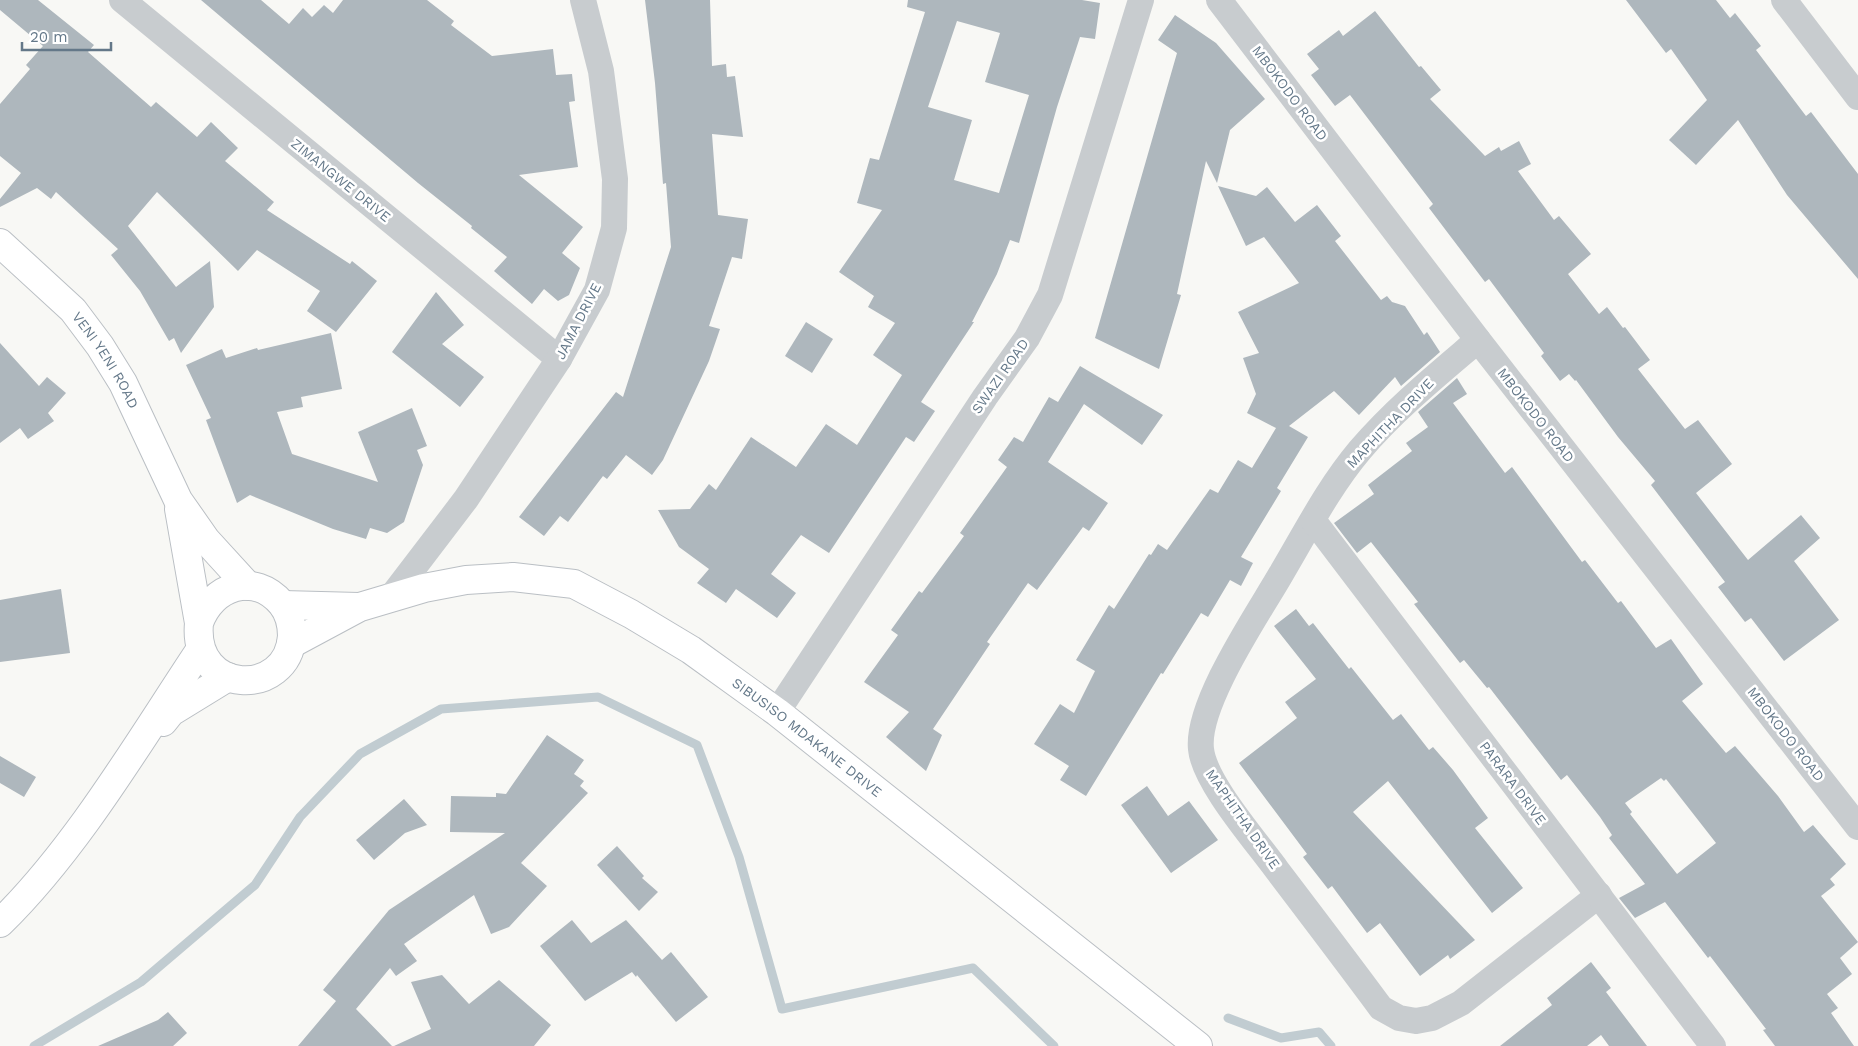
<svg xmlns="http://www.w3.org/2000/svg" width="1858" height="1046" viewBox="0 0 1858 1046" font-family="'Work Sans',sans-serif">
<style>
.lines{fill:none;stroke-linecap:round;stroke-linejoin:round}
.stream{stroke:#c1ccd1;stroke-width:9}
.building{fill:#aeb7bd;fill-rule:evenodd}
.secondary-casing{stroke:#babfc4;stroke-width:30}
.street{stroke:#c8cccf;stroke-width:26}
.secondary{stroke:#fff;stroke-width:28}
.labels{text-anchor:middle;stroke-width:5;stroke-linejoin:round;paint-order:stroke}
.street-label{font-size:14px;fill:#647889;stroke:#fff}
</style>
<rect width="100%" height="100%" fill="#f8f8f5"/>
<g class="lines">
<g class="stream">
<path d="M1228 1018 1281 1038 1319 1032 1331 1046"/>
<path d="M34 1046 141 982 255 885 300 817 360 754 441 709 598 697 697 745 739 857 782 1009 973 968 1054 1046"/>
</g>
</g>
<g class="building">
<path d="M0 0H38L94 45 88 52 151 107 156 102 197 137 211 122 238 148 225 161 274 202 267 210 350 264 352 261 377 281 336 332 307 311 320 291 257 250 238 271 157 192 128 226 176 287 210 261 214 307 181 353 174 338 169 341 140 291 111 255 118 249 56 192 51 199 37 188 0 207V199L21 173 0 156V104L30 69 26 65 43 46 0 10Z"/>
<path d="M201 0H261L289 24 303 8 312 17 324 5 333 13 343 0H427L454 21 451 25 492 56 553 49 556 75 572 74 575 101 569 102 578 167 519 175 583 227 562 253 580 268 569 295 558 301 544 289 532 304 494 271 507 257 471 228 472 226 418 183Z"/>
<path d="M645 0H710L712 66 726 64 727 77 735 76 743 137 712 134 718 215 748 219 742 259 732 257 709 326 720 329 709 361 663 460 652 475 626 455 607 479 603 476 568 522 560 516 544 536 519 517 616 392 623 397 671 247 666 183 663 184 655 83Z"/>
<path d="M908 0H1082L1100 3 1095 39 1080 37 1057 107 1019 243 1010 240 997 274 972 322H974L921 402 935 411 914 442 906 437 829 553 801 535 771 574 796 593 777 618 736 589 726 603 697 583 709 569 679 547 658 510 690 509 709 484 716 490 751 437 796 467 826 424 857 445 902 375 873 355 895 323 868 307 874 296 839 272 882 210 857 203 870 158 879 160 925 12 907 7ZM957 21 1000 33 985 82 1029 95 999 193 954 180 972 120 928 107Z"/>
<path d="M1626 0H1716L1730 18 1735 13 1761 46 1756 50 1806 116 1811 112 1858 174V279L1787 195 1738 120 1696 165 1669 140 1707 100 1671 49 1666 53Z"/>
<path d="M1375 11 1419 67 1421 66 1441 90 1430 99 1485 156 1499 147 1501 151 1519 141 1531 164 1518 171 1554 220 1559 216 1591 254 1568 274 1599 314 1607 307 1623 328 1625 327 1650 360 1638 369 1685 429 1698 420 1732 464 1696 493 1748 560 1801 515 1820 538 1794 561 1839 620 1784 661 1751 618 1745 622 1718 587 1725 582 1651 485 1655 481 1618 437 1576 380 1575 381 1569 374 1560 381 1541 356 1544 353 1489 279 1485 282 1429 208 1433 204 1350 95 1335 106 1311 75 1319 69 1307 54 1339 30 1343 36Z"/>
<path d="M1175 15 1216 43 1265 99 1230 130 1217 183 1206 161 1177 294 1181 295 1159 369 1095 338 1177 53 1158 40Z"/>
<path d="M1218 186 1256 196 1267 187 1295 222 1317 205 1341 236 1335 241 1381 300 1387 296 1392 302 1405 306 1424 335 1427 332 1440 352 1401 386 1395 377 1359 415 1334 391 1289 426 1308 437 1277 488 1281 491 1241 557 1253 563 1241 586 1230 580 1208 617 1201 613 1163 674 1161 673 1086 796 1060 780 1069 766 1034 744 1060 704 1074 713 1095 671 1076 660 1109 605 1114 609 1149 554 1151 555 1158 544 1167 550 1210 489 1218 493 1238 460 1252 468 1276 428 1247 413 1256 394 1243 358 1259 353 1238 312 1299 283 1264 237 1246 246Z"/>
<path d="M436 292 464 325 442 344 484 377 460 407 392 352Z"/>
<path d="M806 322 833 339 812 373 785 356Z"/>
<path d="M331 333 342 389 301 397 303 407 277 412 292 454 378 482 358 432 412 408 427 446 417 450 423 465 404 522 387 533 370 528 366 539 333 529 250 495 237 503 206 420 211 418 186 365 222 349 226 358 257 348 258 350Z"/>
<path d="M0 343 39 386 47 377 66 393 48 413 54 421 28 439 20 428 0 443Z"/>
<path d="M1080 366 1163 415 1142 445 1084 404 1048 462 1108 503 1089 531 1083 527 1037 590 1028 583 987 642 990 644 933 729 942 735 926 771 886 737 909 712 864 682 898 635 891 630 919 591 922 593 964 536 960 533 1007 467 998 460 1014 437 1023 442 1049 397 1058 402Z"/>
<path d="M1457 378 1467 394 1453 403 1505 473 1512 467 1582 562 1585 560 1618 603 1621 601 1656 648 1671 639 1703 684 1682 701 1726 753 1735 746 1778 796 1804 832 1813 825 1846 864 1830 879 1835 885 1821 896 1858 942 1840 958 1852 974 1827 994 1838 1008 1831 1013 1854 1046H1775L1763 1030 1766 1029 1710 956 1708 958 1665 902 1635 918 1619 898 1645 884 1609 838 1612 835 1600 817 1567 775 1561 780 1489 687 1487 688 1464 660 1460 663 1414 604 1418 602 1371 542 1357 553 1334 523 1374 494 1368 485 1412 451 1406 443 1428 427 1418 412ZM1661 778 1664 781 1666 779 1716 843 1677 874 1630 814 1632 812 1625 803Z"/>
<path d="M61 589 70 653 0 662V600Z"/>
<path d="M1296 609 1309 626 1313 623 1349 669 1351 667 1393 720 1401 714 1429 750 1433 747 1453 770 1488 818 1475 828 1523 888 1492 913 1388 781 1353 812 1475 940 1450 959 1448 955 1420 976 1380 923 1367 933 1332 886 1328 889 1303 857 1307 854 1239 763 1297 718 1285 702 1316 679 1274 626Z"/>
<path d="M547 735 584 760 574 774 584 781 580 786 588 793 521 863 547 886 509 927 491 934 474 895 404 944 417 961 396 976 390 968 356 1009 392 1046H298L336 1001 323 990 389 910 505 833 450 832 451 796 496 797V793L506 794Z"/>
<path d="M0 756 36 777 24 797 0 783Z"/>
<path d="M1147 786 1168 816 1189 801 1218 840 1171 873 1121 805Z"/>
<path d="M404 799 427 825 405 833 374 860 356 840Z"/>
<path d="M617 846 644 876 642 878 658 892 639 911 597 865Z"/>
<path d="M572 920 591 943 626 920 662 960 671 952 708 997 676 1022 637 975 636 977 632 972 585 1001 540 946Z"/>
<path d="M1591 962 1611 988 1606 992 1647 1046H1609L1601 1035 1587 1046H1500L1552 1005 1547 998Z"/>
<path d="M442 975 469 1004 499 980 551 1025 534 1046H394L431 1029 411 982Z"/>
<path d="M168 1012 187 1033 173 1046H98L158 1020Z"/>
</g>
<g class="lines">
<g class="secondary-casing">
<g id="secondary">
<path id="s1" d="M0 243 73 310 100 346 123 383 178 500 206 540 248 586"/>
<path d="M179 509 199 623C192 696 288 698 292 636 292 625 289 613 282 604 254 571 212 586 199 623"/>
<path d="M283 605 359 607"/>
<path id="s2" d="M291 644 360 607 424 588 466 580 513 577 574 584 631 614 691 650 777 712 1198 1046"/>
<path d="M163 722 171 712 228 677"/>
<path d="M0 923C77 848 140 740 200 650"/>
</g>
</g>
<g class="street">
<path d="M122 0 559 359"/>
<path d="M1219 0 1478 340 1858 827"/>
<path d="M1784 0 1858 97"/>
<path d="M1478 340C1437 375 1395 409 1360 450 1328 488 1306 532 1281 574 1258 614 1196 704 1201 749 1204 782 1256 841 1277 870 1312 916 1347 962 1381 1008L1399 1018 1416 1021 1432 1018 1461 1003 1599 895"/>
<path d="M1313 520 1713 1046"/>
<path d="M392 596 466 499 559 359 597 290 614 228 615 179 601 71 583 0"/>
<path d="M777 712 985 397 1027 338 1050 295 1141 0"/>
</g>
<use href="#secondary" class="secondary"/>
</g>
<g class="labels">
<g class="street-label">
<text transform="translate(1290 93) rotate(53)" y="5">MBOKODO ROAD</text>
<text transform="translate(341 180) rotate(39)" y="5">ZIMANGWE DRIVE</text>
<text transform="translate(578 321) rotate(-63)" y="5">JAMA DRIVE</text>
<text dy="5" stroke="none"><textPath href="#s1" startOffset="159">VENI YENI ROAD</textPath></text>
<text transform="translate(1000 376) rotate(-55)" y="5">SWAZI ROAD</text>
<text transform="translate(1536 415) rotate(52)" y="5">MBOKODO ROAD</text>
<text transform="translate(1390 423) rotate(-46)" y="5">MAPHITHA DRIVE</text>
<text transform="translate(1786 734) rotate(52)" y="5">MBOKODO ROAD</text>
<text dy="5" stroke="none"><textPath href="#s2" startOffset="576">SIBUSISO MDAKANE DRIVE</textPath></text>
<text transform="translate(1513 783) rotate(53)" y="5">PARARA DRIVE</text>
<text transform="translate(1243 819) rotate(55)" y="5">MAPHITHA DRIVE</text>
</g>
</g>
<path d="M22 42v8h89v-8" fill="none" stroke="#647889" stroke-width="2.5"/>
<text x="30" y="42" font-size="15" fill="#647889" stroke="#ffffff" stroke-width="4" paint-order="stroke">20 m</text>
</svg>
